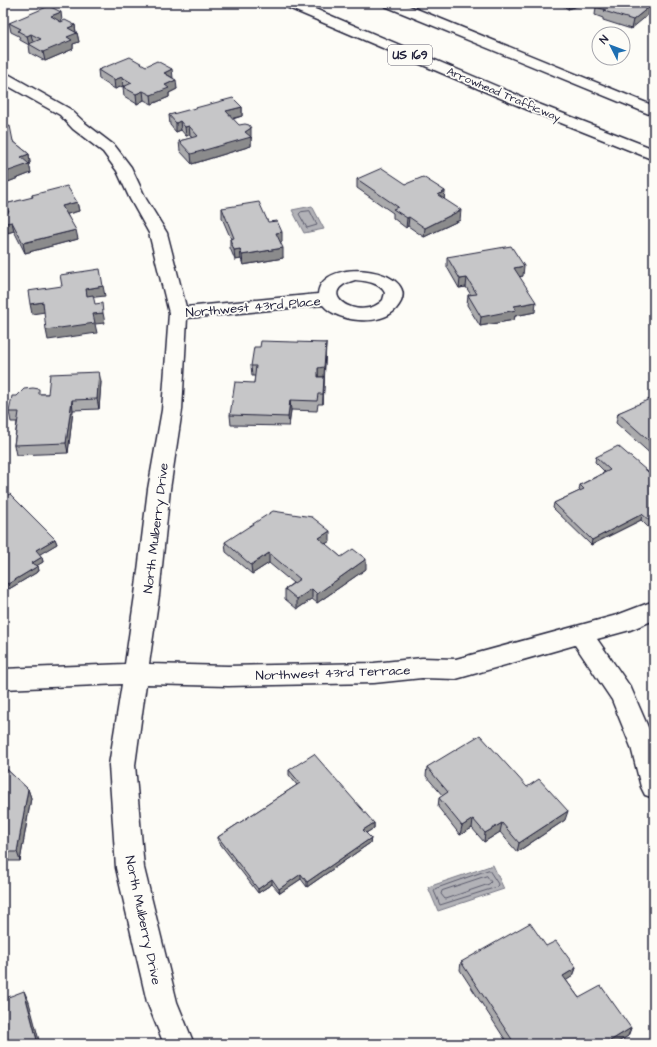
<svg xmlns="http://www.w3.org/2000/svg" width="657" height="1047" viewBox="0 0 657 1047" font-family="'Architects Daughter',sans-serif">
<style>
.water{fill:#b2b2b7;stroke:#787885}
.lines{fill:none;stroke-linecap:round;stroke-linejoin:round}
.shore{stroke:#5c5c6d;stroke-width:1}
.street-casing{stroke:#22223b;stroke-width:3}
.highway-casing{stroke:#22223b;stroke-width:3}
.street{fill:#fdfcf7;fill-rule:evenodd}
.highway{fill:#fdfcf7;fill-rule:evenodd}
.wall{fill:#aaaaac;stroke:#22223b}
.shaded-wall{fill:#8b8b8c;stroke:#22223b}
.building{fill:#c6c6c8;stroke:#22223b}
.labels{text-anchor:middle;stroke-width:3.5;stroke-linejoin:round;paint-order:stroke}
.far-street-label{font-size:11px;fill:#22223b;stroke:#fdfcf7}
.shield{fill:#fdfcf7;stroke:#646373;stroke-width:1}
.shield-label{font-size:12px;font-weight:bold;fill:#22223b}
.street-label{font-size:13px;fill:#22223b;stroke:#fdfcf7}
</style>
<rect width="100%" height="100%" fill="#fdfcf7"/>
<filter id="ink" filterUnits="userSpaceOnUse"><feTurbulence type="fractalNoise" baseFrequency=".025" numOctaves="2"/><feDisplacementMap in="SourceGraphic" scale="8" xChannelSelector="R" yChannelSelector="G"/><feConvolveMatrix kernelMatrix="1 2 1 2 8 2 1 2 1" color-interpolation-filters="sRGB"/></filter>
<g filter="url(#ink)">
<g class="water">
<path d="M312 206 324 229 304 233 292 210Z"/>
<path d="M493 865 504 889 438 911 428 887Z"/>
</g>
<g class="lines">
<g class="shore">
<path d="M310 211 317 225 307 228 299 214 301 212Z"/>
<path d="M489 870 498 884 497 887 440 905 434 891 435 889Z"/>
<path d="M487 876 491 882 489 884 445 899 441 894 442 891Z"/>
</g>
<g class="street-casing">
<path id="street" d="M3 73 8 74 70 109 85 123 115 146 131 167 146 199 167 233 186 307 318 294C321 253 430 270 396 309 380 327 337 322 323 305L187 318 182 410 170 489 159 595 149 664 228 666 374 663 422 658 456 659 617 615 654 601V620L630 630 597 639 631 688 654 741V798L645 795 641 787 631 747 612 700 575 645 456 679 422 678 374 683 228 686 146 684 135 765 144 868 177 1002 194 1044H164L147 1002 116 868 109 765 122 684 3 689V669L125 664 135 595 148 489 162 410 169 313 149 233 130 199 117 171 103 152 73 129 60 115 3 83ZM355 280C365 281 380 282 385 293L383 300C360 324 311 292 355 280Z"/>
</g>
<g class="highway-casing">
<g id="highway">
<path d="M282 3H301L536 103 654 149V160L526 109 284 6Z"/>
<path d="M383 3H402L654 106V116L385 6Z"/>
</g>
</g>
<use href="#street" class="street"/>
<use href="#highway" class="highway"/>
</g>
<g class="wall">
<path d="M559 3H587L568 9Z"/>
<path d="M654 3 631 29 603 20V18L595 15 596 7Z"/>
<path d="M61 21 75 25 76 32 77 33 79 42 73 44V49L45 61 30 53 29 45 20 40 19 36 11 32 9 23 62 21Z"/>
<path d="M146 66 173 78 177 89 169 93V97L152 104 144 100 137 104 124 96 123 87 124 86H123L115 89 99 79 98 70Z"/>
<path d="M242 107V116L233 119 252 138H251V146L192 164 180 151 179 141 192 138 190 135 186 136 181 130 176 132 170 125 169 115Z"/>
<path d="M3 128 13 141 29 154 30 163 29 164 31 173 8 182 3 177Z"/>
<path d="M357 179 406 184 445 191 444 199 460 220 424 237 408 226 406 228 393 218V213L357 188Z"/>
<path d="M32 195 77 202 79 211 67 214 78 239 25 253 14 231 7 233 3 224V213L7 212 5 204 32 198Z"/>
<path d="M222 208 268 222 282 242H280L283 258 243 265 241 259 235 260 230 248V239H231L222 218Z"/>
<path d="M447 257 523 276H519L535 312 515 316 514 320 480 326 467 305 468 295H471L466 287 459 288 447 267Z"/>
<path d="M326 343 324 387 323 404H318L317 411 291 410 289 426 231 425 230 415 254 383 255 376H252L251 366 260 347Z"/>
<path d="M101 382 99 409 73 410 68 453 16 455 14 445 17 422H11L9 412 40 394H48Z"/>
<path d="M654 399V457L616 423 618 413Z"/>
<path d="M596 457 654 477V525L649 528 641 520 591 545 553 508 554 503 580 491 579 490 580 485 605 472 595 462Z"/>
<path d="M3 497 55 539 57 544 39 554 42 557 43 562 37 565 38 566 39 571 9 589 5 584 3 585Z"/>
<path d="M330 541 325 544 341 557 366 569 317 603 312 599 297 609 285 599V589L293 583 269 563 252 574 226 552 225 542Z"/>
<path d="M3 766 28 789 31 798 20 861H3Z"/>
<path d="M427 767 565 820 517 852 500 832 484 842 472 828 460 835 438 807 439 798 443 796 426 776Z"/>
<path d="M289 770 374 823V828L366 833 371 838 370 843 307 887 301 879 280 893 272 884 258 893 218 841V837L297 785 289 775Z"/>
<path d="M546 946 576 968 573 976 566 980 579 998 631 1028 628 1036 615 1044H508L460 970 461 962Z"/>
</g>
<g class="shaded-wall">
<path d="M3 3H8L3 5Z"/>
<path d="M569 3H587L568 9Z"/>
<path d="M654 3V10L631 29 633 20Z"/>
<path d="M61 12 62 21 52 25 51 16Z"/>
<path d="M75 25 76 33H77L79 42 73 44V49L45 61 43 52 68 28Z"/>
<path d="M31 34 33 43 29 45 27 36Z"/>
<path d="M172 69 173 78 164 73Z"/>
<path d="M122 77 123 86 115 89 114 80Z"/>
<path d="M176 80 177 89 169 93V97L152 104 151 95 165 85Z"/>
<path d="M143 91 144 100 137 104 136 94Z"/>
<path d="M242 107V116L226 120V111Z"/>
<path d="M180 121 181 130 176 132V123Z"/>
<path d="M189 126 190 135 186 136 185 127Z"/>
<path d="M251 128V146L192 164 191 154 245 132Z"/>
<path d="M29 154 30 163 29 164 31 173 8 182 6 172 21 157Z"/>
<path d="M445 191 444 201 438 195Z"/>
<path d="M77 202 79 211 64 215 62 206Z"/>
<path d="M461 210 460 220 424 237 425 228Z"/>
<path d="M409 217 408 226 406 228 407 218Z"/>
<path d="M12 222 14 231 7 233 5 223Z"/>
<path d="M76 230 78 239 25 253 23 243Z"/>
<path d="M282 232V242L276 243V233Z"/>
<path d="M283 248V258L243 265 242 255Z"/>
<path d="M240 249 241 259 235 260 234 250Z"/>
<path d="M524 266 523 276 512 278 514 268Z"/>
<path d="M467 278 466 287 459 288 460 279Z"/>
<path d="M103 286 105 296 87 298 86 289Z"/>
<path d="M43 302 45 312 32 314 30 304Z"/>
<path d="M536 302 535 312 515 316 514 320 480 326 481 317 514 306Z"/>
<path d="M103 313 105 323 95 324 97 333 48 340 46 330 93 314Z"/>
<path d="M326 343 324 377H318V368Z"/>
<path d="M99 372 101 382 99 409 97 399Z"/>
<path d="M324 377V387L323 404V394Z"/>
<path d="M72 400 73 410 68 453 66 443Z"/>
<path d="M290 400 291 410 289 426 288 417Z"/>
<path d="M642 514 641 520 591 545 592 540Z"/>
<path d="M654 521V525L649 528 651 522Z"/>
<path d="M330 531V541L319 548V538Z"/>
<path d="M55 539 57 544 37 556 36 550Z"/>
<path d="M269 553V563L252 574 251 565Z"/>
<path d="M42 557 43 562 33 568 32 563Z"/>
<path d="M366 559V569L317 603V594Z"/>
<path d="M38 566 39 571 9 589 8 584Z"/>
<path d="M312 589V599L297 609V599Z"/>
<path d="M28 789 31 798 20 861 17 852Z"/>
<path d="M568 811 565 820 517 852 519 843Z"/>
<path d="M473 819 472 828 460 835 462 826Z"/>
<path d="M374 823V828L363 835V830Z"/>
<path d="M502 823 500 832 484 842 485 833Z"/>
<path d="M371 838 370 843 307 887V882Z"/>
<path d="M301 874V879L280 893 279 889Z"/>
<path d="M272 879V884L258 893V889Z"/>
<path d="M576 968 573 976 561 984 563 976Z"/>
<path d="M24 991 29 1002 40 1044H38Z"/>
<path d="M631 1028 628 1036 615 1044H605Z"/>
</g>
<g class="building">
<path d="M601 3H654L633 20 604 11 606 10 596 7Z"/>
<path d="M49 6 61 12 51 16 61 22 65 20 75 25 68 28 77 33 67 37 72 40 43 52 29 44 41 39 31 34 27 36 18 31 21 29 9 23Z"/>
<path d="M130 57 146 66 157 61 172 69 164 73 176 80 165 85 169 88 151 95 143 91 136 94 123 87 132 83 122 77 114 80 98 70Z"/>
<path d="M233 98 242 107 226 111 239 125 245 124 249 125 251 128 245 132 251 137 191 154 179 141 198 136 189 126 185 127 180 121 176 123 169 115Z"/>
<path d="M10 126 13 141 29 154 21 157 29 164 6 172 3 169V128Z"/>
<path d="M382 168 406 184 423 177 445 191 438 195 461 210 425 228 409 217 407 218 393 209 398 207 357 179Z"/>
<path d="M67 186 77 202 62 206 76 230 23 243 12 222 5 223 3 219V213L9 212 5 204 33 197 32 195Z"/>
<path d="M259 202 268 222 277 221 282 232 276 233 283 248 242 255 240 249 234 250 230 239 234 238 222 208Z"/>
<path d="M511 246 524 266 514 268 536 302 514 306 516 310 481 317 468 295 477 294 467 278 460 279 447 257Z"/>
<path d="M100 269 103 286 86 289 87 296 93 295 95 304 102 303 103 313 93 314 95 323 46 330 43 302 30 304 28 291 62 286 60 275Z"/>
<path d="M261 341 326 343 324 367 318 368V377H324L323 394H318L317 401 290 400 288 417 230 415 235 382 254 383 256 366H251L254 347H260Z"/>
<path d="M99 372 97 399 72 400 66 443 14 445 19 412H9L12 396H17L24 389 33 388 39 389V394H48L50 374Z"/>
<path d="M652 398 654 399V445L618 413Z"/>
<path d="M618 446 654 477V521L651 522 642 514 592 540 554 503 584 489 580 485 610 470 596 457Z"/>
<path d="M10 494 55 539 36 550 42 557 32 563 38 566 8 584 3 579V497Z"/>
<path d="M273 511 312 517 330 531 319 538 341 557 353 549 366 559 317 594 312 589 297 599 285 589 300 579 269 553 251 565 225 542Z"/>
<path d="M480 735 527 787 539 779 568 811 519 843 502 823 485 833 473 819 462 826 439 798 448 792 427 767Z"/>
<path d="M314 754 374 823 363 830 371 838 307 882 301 874 279 889 272 879 258 889 218 837 300 783 289 770Z"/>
<path d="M3 766 28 789 17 852H3Z"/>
<path d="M530 923 546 946 556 941 576 968 563 976 579 998 601 986 631 1028 605 1044H515L461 962Z"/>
<path d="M24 991 38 1044H3V999Z"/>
</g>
</g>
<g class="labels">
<g class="far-street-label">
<text transform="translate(504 94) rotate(23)" y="4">Arrowhead Trafficway</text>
</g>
<rect class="shield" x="388" y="45" width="44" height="20" rx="3"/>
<g class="shield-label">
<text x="410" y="59">US 169</text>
</g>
<g class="street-label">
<text transform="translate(253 306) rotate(-5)" y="5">Northwest 43rd Place</text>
<text transform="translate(155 528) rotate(-83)" y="5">North Mulberry Drive</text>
<text transform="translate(333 672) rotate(-2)" y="5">Northwest 43rd Terrace</text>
<text transform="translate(144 920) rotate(78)" y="5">North Mulberry Drive</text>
</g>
</g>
<rect width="657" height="1047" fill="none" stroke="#fdfcf7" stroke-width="16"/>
<rect x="8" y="8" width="641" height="1031" fill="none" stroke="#22223b" stroke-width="1.5" filter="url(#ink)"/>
<g transform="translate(611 46) rotate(312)"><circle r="19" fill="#fdfcf7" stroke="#a5a5ac"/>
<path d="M0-3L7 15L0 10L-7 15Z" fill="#1f6fb2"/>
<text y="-6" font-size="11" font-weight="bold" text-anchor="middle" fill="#22223b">N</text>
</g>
</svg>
